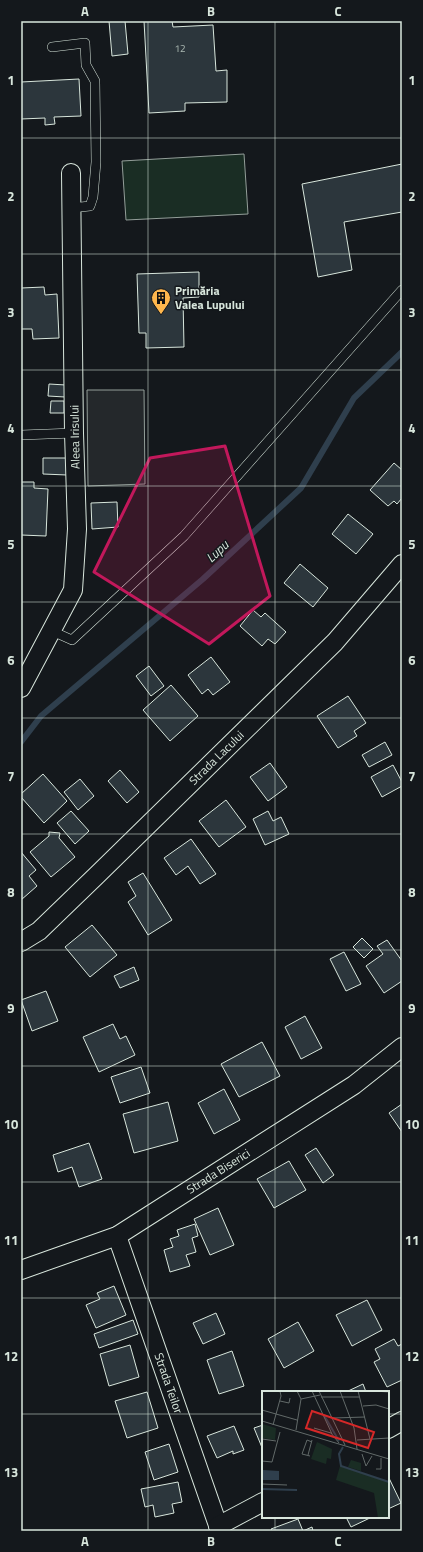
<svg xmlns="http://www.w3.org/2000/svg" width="423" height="1552" viewBox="0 0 423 1552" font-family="'Titillium Web',sans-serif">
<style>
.green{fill:#1a2d24;stroke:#939e99}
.parking{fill:#24282b;stroke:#939e99}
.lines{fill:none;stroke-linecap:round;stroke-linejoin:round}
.stream{stroke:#2f3f4d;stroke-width:6}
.building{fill:#2c363c;stroke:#d8e6dc}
.lane-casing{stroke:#d8e6dc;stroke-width:10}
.street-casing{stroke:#d8e6dc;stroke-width:20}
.lane{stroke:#14181c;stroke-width:9}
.street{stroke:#14181c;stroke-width:18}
.marked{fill:#c2185b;fill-opacity:0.2;stroke:#c2185b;stroke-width:3;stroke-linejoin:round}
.grid{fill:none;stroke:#d8e6dc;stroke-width:1;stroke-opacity:0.55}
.labels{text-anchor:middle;stroke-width:3;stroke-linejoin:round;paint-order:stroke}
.number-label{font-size:10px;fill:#adbab4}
.poi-label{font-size:12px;font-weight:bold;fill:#d8e6dc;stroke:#14181c;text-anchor:start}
.street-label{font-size:12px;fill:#d8e6dc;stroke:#14181c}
.water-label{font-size:13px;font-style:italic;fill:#d8e6dc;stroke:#14181c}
.inset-river{fill:none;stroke:#2f3f4d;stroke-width:2}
.inset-road{fill:none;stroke:#626a69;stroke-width:1}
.view{fill:#d62828;fill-opacity:0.15;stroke:#d62828;stroke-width:2}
.inset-edge{fill:none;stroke:#d8e6dc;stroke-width:2}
.neatline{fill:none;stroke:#d8e6dc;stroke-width:1.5}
.grid-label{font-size:13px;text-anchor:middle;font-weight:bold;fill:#d8e6dc}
</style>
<rect width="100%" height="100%" fill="#14181c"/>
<path class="green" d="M244 154 248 214 126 220 122 161Z"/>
<path class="parking" d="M87 390H144L145 484 88 486Z"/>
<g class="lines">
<path class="stream" d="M21 742 41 716 203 579 301 488 354 398 402 352"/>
</g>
<g class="building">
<path d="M109 21H125L128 54 112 56Z"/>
<path d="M144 21H172L173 27 213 25 216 71 227 70V102L185 103V111L149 113Z"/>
<path d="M79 79 81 116 54 117 55 124 45 125V118L21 119V82Z"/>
<path d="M402 164V212L344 222 352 270 318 277 302 184Z"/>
<path d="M199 272V297L183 298 184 347 146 348V333H139L137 274Z"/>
<path d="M44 287 45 295 57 294 59 338 33 339 32 329H21V288Z"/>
<path d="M49 384 66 385 65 397 48 396Z"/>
<path d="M51 401H64V413H50Z"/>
<path d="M43 458H67V475L43 474Z"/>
<path d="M394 463 402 470V498L397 504 394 501 388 506 370 490Z"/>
<path d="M21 482H34V488L48 489 46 536 21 535V543Z"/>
<path d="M117 502 118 527 92 529 91 503Z"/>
<path d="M348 514 373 534 356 554 332 534Z"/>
<path d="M300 564 328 588 313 607 284 583Z"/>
<path d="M253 610 261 617 265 613 286 632 275 644 268 639 262 646 240 626Z"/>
<path d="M211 657 230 682 213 695 208 689 202 694 188 675Z"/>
<path d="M149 666 164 686 151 696 136 676Z"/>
<path d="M171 685 198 716 170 741 143 710Z"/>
<path d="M348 696 366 723 354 731 357 736 338 748 317 716Z"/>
<path d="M385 742 392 755 369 767 362 755Z"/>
<path d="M270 763 287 787 268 801 250 777Z"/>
<path d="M393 765 402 782V786L382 797 371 777Z"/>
<path d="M120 770 139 792 127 803 108 781Z"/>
<path d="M43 774 67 801 44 823 21 797V794Z"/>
<path d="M80 779 94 796 78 810 64 792Z"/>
<path d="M226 800 246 827 219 847 199 821Z"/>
<path d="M71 811 89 831 75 844 57 823Z"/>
<path d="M268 811 273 821 281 817 289 834 265 845 253 819Z"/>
<path d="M49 832 60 833 59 838 75 857 51 877 30 852 49 836Z"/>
<path d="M191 839 216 874 200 884 188 866 176 875 164 858Z"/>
<path d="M21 852 36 870 29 876 37 886 21 900Z"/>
<path d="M143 873 172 920 148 935 128 902 136 896 128 882Z"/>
<path d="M92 925 117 955 90 977 65 947Z"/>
<path d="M362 938 373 949 364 958 353 947Z"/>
<path d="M387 940 402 961V981L384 993 366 966 383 954 377 946Z"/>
<path d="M344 952 361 984 346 991 330 959Z"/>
<path d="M134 967 139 980 120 988 114 976Z"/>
<path d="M46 991 58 1021 32 1031 21 1000Z"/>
<path d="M305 1016 322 1048 301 1059 285 1027Z"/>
<path d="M113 1024 120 1039 126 1036 135 1055 99 1072 83 1037Z"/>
<path d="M262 1042 280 1076 239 1097 221 1064Z"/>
<path d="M141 1067 150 1093 120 1103 111 1077Z"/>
<path d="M224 1089 240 1120 214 1134 198 1103Z"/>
<path d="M168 1102 178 1141 134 1153 123 1114Z"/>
<path d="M402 1104V1132L389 1113Z"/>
<path d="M89 1143 102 1179 79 1187 72 1167 58 1172 53 1155Z"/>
<path d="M316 1148 334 1175 323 1183 305 1155Z"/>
<path d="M289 1161 306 1190 274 1208 257 1179Z"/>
<path d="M218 1208 234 1245 210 1255 194 1219Z"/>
<path d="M195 1224 198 1236 192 1238 196 1252 186 1255 190 1266 170 1272 164 1250 173 1247 170 1239 179 1236 177 1230Z"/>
<path d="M114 1286 126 1315 96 1328 86 1305 100 1299 97 1293Z"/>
<path d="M367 1300 382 1330 352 1346 336 1315Z"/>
<path d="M216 1313 225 1334 203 1344 193 1323Z"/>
<path d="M133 1320 138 1334 99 1348 94 1334Z"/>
<path d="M298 1322 314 1351 284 1368 268 1339Z"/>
<path d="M394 1339 398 1346 402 1344V1380L387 1387 374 1362 380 1359 375 1349Z"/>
<path d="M130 1345 139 1377 109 1386 100 1354Z"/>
<path d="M232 1351 244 1386 219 1394 207 1360Z"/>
<path d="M363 1384 366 1392H346Z"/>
<path d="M147 1392 158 1428 127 1438 115 1401Z"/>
<path d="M263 1425V1450L254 1428Z"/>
<path d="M234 1426 244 1450 233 1454V1451L217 1458 207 1436Z"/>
<path d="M169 1444 178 1472 154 1480 145 1452Z"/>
<path d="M388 1476 401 1503 388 1509Z"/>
<path d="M178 1482 182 1502 172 1504 174 1513 155 1517 153 1505 145 1507 141 1489Z"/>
<path d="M346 1517H372L351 1527Z"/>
<path d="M298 1519 303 1531 312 1527 313 1531H272L271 1529Z"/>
</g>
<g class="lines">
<g class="lane-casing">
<g id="lane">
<path d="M52 47 85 43 86 65 95 81 96 162 93 197 90 206 71 208"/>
<path d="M21 435 74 433"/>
<path d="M52 631 72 640 184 536 402 290"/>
</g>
</g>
<g class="street-casing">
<g id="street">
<path d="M21 688 73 590 77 529 74 433 71 173"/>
<path id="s1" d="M21 942 39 931 97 875 335 642 402 564"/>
<path id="s2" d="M117 1236 220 1531"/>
<path id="s3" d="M21 1270 117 1236 354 1085 402 1047"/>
<path d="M388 1429 402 1421"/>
<path d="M218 1526 263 1502"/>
</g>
</g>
<use href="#lane" class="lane"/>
<use href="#street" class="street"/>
</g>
<path class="marked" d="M225 446 270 596 209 644 94 572 150 458Z"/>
<path class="grid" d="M148 21V1531M275 21V1392M21 138H402M21 254H402M21 370H402M21 486H402M21 602H402M21 718H402M21 834H402M21 950H402M21 1066H402M21 1182H402M21 1298H402M21 1414H263M388 1414H402M275 1517V1531"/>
<defs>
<g id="building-pin" transform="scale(1)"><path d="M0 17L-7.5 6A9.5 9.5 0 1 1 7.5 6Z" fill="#ffb74d" stroke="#14181c"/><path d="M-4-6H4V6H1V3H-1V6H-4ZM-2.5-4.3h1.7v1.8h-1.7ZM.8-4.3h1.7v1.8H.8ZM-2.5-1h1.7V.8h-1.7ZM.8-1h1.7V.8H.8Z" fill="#111"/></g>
</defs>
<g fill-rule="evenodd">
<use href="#building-pin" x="161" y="298"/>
</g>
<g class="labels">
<g class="number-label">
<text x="180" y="52">12</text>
</g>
<g class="poi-label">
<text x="175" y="295">Primăria<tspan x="175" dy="14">Valea Lupului</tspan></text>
</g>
<g class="street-label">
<text transform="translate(75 437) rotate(-91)" y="4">Aleea Irisului</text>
<text dy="4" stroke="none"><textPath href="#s1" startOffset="269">Strada Lacului</textPath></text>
<text dy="4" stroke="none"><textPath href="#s3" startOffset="222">Strada Biserici</textPath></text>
<text dy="4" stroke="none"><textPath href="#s2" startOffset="156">Strada Teilor</textPath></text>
</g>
<g class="water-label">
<text transform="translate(217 551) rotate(-43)" y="5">Lupu</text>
</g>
</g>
<g transform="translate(262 1391)">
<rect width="127" height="127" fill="#14181c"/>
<path d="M0 33 14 37 13 49 0 47ZM55 51 70 58 69 68 65 67 64 73 49 68ZM89 69 99 72V80L86 76ZM78 75 127 91V127H116L112 102 74 89Z" fill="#1a2d24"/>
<path d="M1 79 17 80V89H1Z" fill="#2f3f4d"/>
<path class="inset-river" d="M62 24 77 50M81 56 77 63 79 75 127 91M0 98 35 99"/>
<path class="inset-road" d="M50 0 70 43M57 0 83 54M78 0 92 37 95 58M96 0 108 48M112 0 127 1M59 6H97M39 8 58 4M18 10 27 12 28 7M101 15 114 14 127 18M0 19 35 29M71 27 103 26M0 30 127 68M11 34 19 5 18 0M52 37 69 42 77 52M34 39 39 8 35 0M0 48 14 50M95 49 127 47M100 63 104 75 110 65M46 64 50 49M48 65 40 63 45 49 50 51M0 70 10 71 18 41M114 78H119V67M0 93 25 94"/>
<path class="view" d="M50 20 112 41 106 57 44 37Z"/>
<rect width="127" height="127" class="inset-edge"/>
</g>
<rect width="423" height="1552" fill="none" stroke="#14181c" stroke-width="44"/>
<rect x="22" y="22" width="379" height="1508" class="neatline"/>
<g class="grid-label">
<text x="85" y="16">A</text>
<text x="211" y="16">B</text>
<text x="338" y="16">C</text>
<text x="11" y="85">1</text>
<text x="412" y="85">1</text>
<text x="11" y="201">2</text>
<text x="412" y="201">2</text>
<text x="11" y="317">3</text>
<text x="412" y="317">3</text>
<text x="11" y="433">4</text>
<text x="412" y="433">4</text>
<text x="11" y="549">5</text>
<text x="412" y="549">5</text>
<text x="11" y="665">6</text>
<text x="412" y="665">6</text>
<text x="11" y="781">7</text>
<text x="412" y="781">7</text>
<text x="11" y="897">8</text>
<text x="412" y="897">8</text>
<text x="11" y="1013">9</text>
<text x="412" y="1013">9</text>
<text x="11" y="1129">10</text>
<text x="412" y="1129">10</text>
<text x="11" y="1245">11</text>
<text x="412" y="1245">11</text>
<text x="11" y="1361">12</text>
<text x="412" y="1361">12</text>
<text x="11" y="1477">13</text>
<text x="412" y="1477">13</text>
<text x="85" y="1546">A</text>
<text x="211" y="1546">B</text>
<text x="338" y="1546">C</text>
</g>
</svg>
